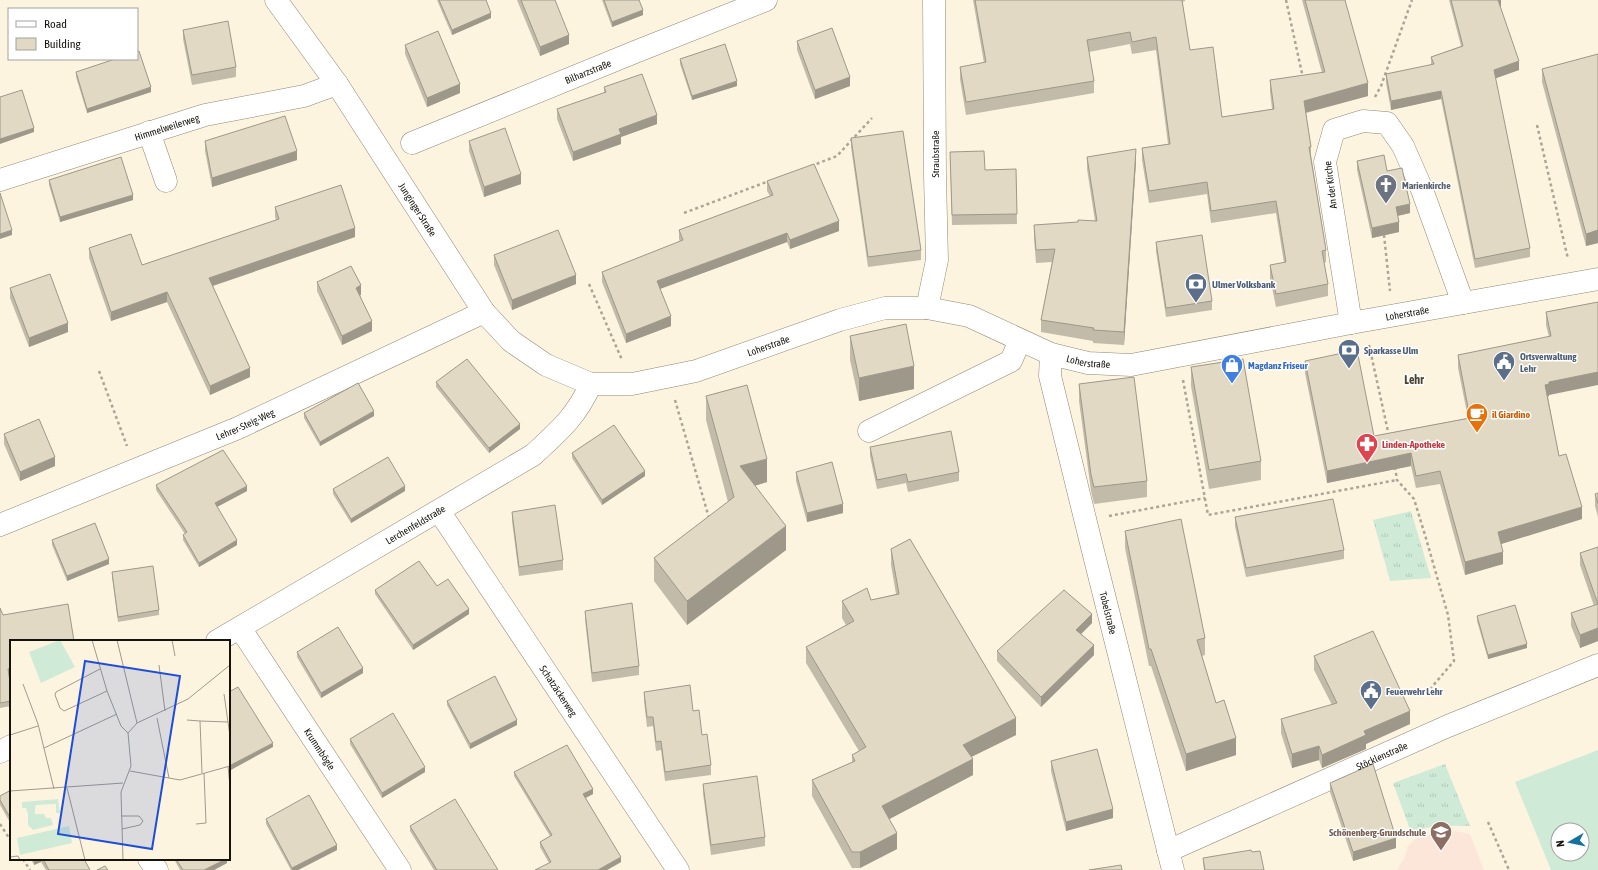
<svg xmlns="http://www.w3.org/2000/svg" width="1598" height="870" viewBox="0 0 1598 870" font-family="'Asap Condensed',sans-serif">
<style>
.education{fill:#fce6d9}
.grass{fill:url(#grass-tufts)}
.garden{fill:#cfebd8;fill-rule:evenodd}
.lines{fill:none;stroke-linecap:round;stroke-linejoin:round}
.minor-casing{stroke:#908876;stroke-width:23}
.path{stroke:#aca595;stroke-width:2.5;stroke-dasharray:3 3;stroke-linecap:butt}
.minor{stroke:#fff;stroke-width:22}
.wall{fill:#c2bba9}
.shaded-wall{fill:#9e988a}
.building{fill:#e2d9c5;stroke:#9e988a}
.labels{text-anchor:middle;stroke-width:3;stroke-linejoin:round;paint-order:stroke}
.street-label{font-size:10px;fill:#16130c;stroke:#fff}
.worship-label{font-size:10px;font-weight:bold;fill:#5b616d;stroke:#fff;text-anchor:start}
.service-label{font-size:10px;font-weight:bold;fill:#4e5e75;stroke:#fff;text-anchor:start}
.shop-label{font-size:10px;font-weight:bold;fill:#366cbe;stroke:#fff;text-anchor:start}
.food-label{font-size:10px;font-weight:bold;fill:#c56008;stroke:#fff;text-anchor:start}
.health-label{font-size:10px;font-weight:bold;fill:#be3a42;stroke:#fff;text-anchor:start}
.education-label{font-size:10px;font-weight:bold;fill:#785e54;stroke:#fff;text-anchor:end}
.quarter-label{font-size:12px;font-weight:bold;fill:#4a4232;stroke:#fff}
.inset-road{fill:none;stroke:#a19a8b;stroke-width:1}
.view{fill:#1d4ed8;fill-opacity:0.15;stroke:#1d4ed8;stroke-width:2}
.inset-edge{fill:none;stroke:#16130c;stroke-width:2}
</style>
<defs>
<pattern id="grass-tufts" width="24" height="20" patternUnits="userSpaceOnUse"><rect width="24" height="20" fill="#cfebd8"/><path d="M3 7l-1-3M5 7V3M7 7l1-3M15 17l-1-3M17 17v-4M19 17l1-3" fill="none" stroke="#b1c9b8"/></pattern>
</defs>
<rect width="100%" height="100%" fill="#fdf4e0"/>
<path class="education" d="M1456 831 1470 834 1484 870H1397L1404 859 1408 846 1419 836Z"/>
<g class="grass">
<path d="M1411 511 1431 578 1390 581 1373 520Z"/>
<path d="M1445 764 1470 826C1453 826 1424 823 1412 835L1393 783Z"/>
</g>
<path class="garden" d="M1598 750V870H1551L1515 782ZM1558 830H1582V854H1558Z"/>
<g class="lines">
<g class="minor-casing">
<g id="minor">
<path id="s1" d="M276 0 337 84 484 312 511 341 546 365 591 384H632L696 371 840 320 885 308H927L969 316 1051 354 1088 363 1131 365 1351 323 1598 279"/>
<path d="M149 132 166 181"/>
<path id="s2" d="M412 143 635 52 766 0"/>
<path id="s3" d="M0 180 205 115 304 96 337 84"/>
<path d="M927 308 937 260 935 176 934 0"/>
<path d="M1351 323 1325 162 1334 130 1363 121 1387 123 1403 146 1421 187 1463 303"/>
<path id="s4" d="M1051 354 1050 376 1091 543 1173 870"/>
<path d="M869 431 1011 361 1020 340"/>
<path id="s5" d="M439 511 678 870"/>
<path id="s6" d="M0 525 238 428 484 312"/>
<path id="s7" d="M240 628 400 870"/>
<path id="s8" d="M217 641 533 455C559 431 576 417 591 384"/>
<path d="M0 752 11 746"/>
<path id="s9" d="M1168 851 1448 726 1598 665"/>
<path d="M149 859 157 870"/>
</g>
</g>
<g class="path">
<path d="M1286 0 1303 78"/>
<path d="M1375 97 1381 86 1412 0"/>
<path d="M1537 125 1568 259"/>
<path d="M811 166 837 156 872 118"/>
<path d="M684 213 769 181"/>
<path d="M1384 235 1390 291"/>
<path d="M589 284 622 360"/>
<path d="M1369 345 1389 436"/>
<path d="M99 371 127 446"/>
<path d="M1183 380 1208 515 1397 480"/>
<path d="M675 400 709 518"/>
<path d="M1395 467 1397 480 1414 499 1425 535 1448 615 1454 661 1431 688"/>
<path d="M1109 516 1205 498"/>
<path d="M1488 822 1509 870"/>
<path d="M0 824 11 841"/>
<path d="M23 859 30 870"/>
</g>
<use href="#minor" class="minor"/>
</g>
<g class="wall">
<path d="M437 0H486L491 18 452 35Z"/>
<path d="M517 0H555L569 44 540 56Z"/>
<path d="M602 0H639L643 15 612 27Z"/>
<path d="M973 0H1185V1L1182 2 1190 50 1222 117 1272 109 1270 92V80L1322 73 1302 0H1345L1368 96 1306 113 1311 147V155L1326 250V262L1324 263 1328 284V296L1276 307 1270 278V265L1284 263 1276 213 1211 223 1207 194 1149 203 1142 160V148L1168 144 1156 50 1132 54 1130 44 1089 52 1094 81V93L966 115 960 79V67L984 63Z"/>
<path d="M1449 0H1501V8L1519 70 1495 78 1530 248V257L1475 268 1441 99 1391 110 1386 83V74L1431 65V57L1461 46Z"/>
<path d="M183 30 236 67V77L192 85 183 39Z"/>
<path d="M797 41 850 86 815 99 797 50Z"/>
<path d="M405 45 460 93 427 107 405 54Z"/>
<path d="M1598 54V243L1586 246 1542 82V69Z"/>
<path d="M680 59 737 86 692 100 680 64Z"/>
<path d="M76 72 151 92 87 113 76 77Z"/>
<path d="M604 87 657 124 621 137V144L573 161 557 119V109L604 93Z"/>
<path d="M851 138 921 250V260L868 267 851 147Z"/>
<path d="M205 141 297 160 212 187 205 151Z"/>
<path d="M469 141 521 184 484 197 469 151Z"/>
<path d="M950 152 985 170 1016 169 1017 224 952 225Z"/>
<path d="M1087 157 1136 161 1124 345 1093 343V341L1041 332V320L1052 262 1036 263 1034 238V225L1095 221 1087 169Z"/>
<path d="M1357 161 1387 171 1410 213 1398 216 1399 232 1372 238 1357 170Z"/>
<path d="M49 180 133 200 60 222 49 185Z"/>
<path d="M767 181 839 231 790 249 787 242 660 289 671 326 626 343 602 282V272L680 242 679 239V230L770 196 767 191Z"/>
<path d="M275 207 355 237 213 286 250 377 210 395 167 302 111 321 89 258V248L142 265 276 220 275 217Z"/>
<path d="M1156 242 1212 301V310L1166 317 1156 251Z"/>
<path d="M494 255 576 284 512 310 494 265Z"/>
<path d="M317 282 361 295H360L372 331 342 345 317 291Z"/>
<path d="M10 288 68 332 29 347 10 298Z"/>
<path d="M1598 302 1549 395V396L1548 397 1559 456 1582 519 1501 544 1503 564 1465 575 1440 484 1416 488 1411 466 1327 483 1305 373V361L1374 436 1468 418 1458 368V355L1549 337 1546 325V312Z"/>
<path d="M850 336 914 389 859 401 850 360Z"/>
<path d="M1191 367 1261 461V480L1209 489 1191 386Z"/>
<path d="M436 382 520 429 489 453 436 387Z"/>
<path d="M1079 384 1147 481V497L1094 504 1091 491 1079 401Z"/>
<path d="M706 396 767 482 754 486 786 550 687 625 654 581V558L728 502 706 420Z"/>
<path d="M304 413 374 416 320 446 304 418Z"/>
<path d="M4 434 55 466 20 481 4 444Z"/>
<path d="M870 447 959 472V481L908 492 906 483 877 489 870 456Z"/>
<path d="M572 453 645 476 602 505 572 458Z"/>
<path d="M796 472 843 513 807 522 796 481Z"/>
<path d="M156 485 247 491 217 507 237 545 199 567 183 540V535L185 534 156 490Z"/>
<path d="M333 489 405 491 351 523 333 494Z"/>
<path d="M1598 493V517L1595 506V494Z"/>
<path d="M512 512 563 560V570L519 576 512 521Z"/>
<path d="M1235 517 1344 550V559L1246 577 1235 526Z"/>
<path d="M1125 531 1205 638V655L1202 656 1216 703 1236 755 1186 771 1151 666H1149L1125 548Z"/>
<path d="M52 540 109 564 67 581 52 545Z"/>
<path d="M1598 547V641L1580 648 1571 626V613L1594 606 1580 565V553Z"/>
<path d="M891 549 1016 735 971 757 973 775 889 819 897 849 860 868H852L812 796V780L852 762V755L859 751 806 663V647L846 625 842 618V601L871 600 896 594 891 565Z"/>
<path d="M112 572 159 610V615L118 622 112 577Z"/>
<path d="M375 590 469 614 413 650 375 594Z"/>
<path d="M0 608 11 641V673H8L11 688V706L0 708Z"/>
<path d="M585 611 639 666V675L592 682 585 620Z"/>
<path d="M1477 616 1527 648 1488 659 1477 621Z"/>
<path d="M1092 623 1081 634 1094 655 1041 707 997 661V651Z"/>
<path d="M297 652 363 673 321 698 297 657Z"/>
<path d="M1314 656 1410 724 1366 744V749L1322 768 1319 760 1292 768 1281 733V719L1332 705 1314 670Z"/>
<path d="M644 692 693 711 711 765V775L665 781 661 750 656 751 653 726 647 727 644 701Z"/>
<path d="M447 701 517 725 470 749 447 705Z"/>
<path d="M350 739 425 772 382 798 350 744Z"/>
<path d="M1051 761 1113 818 1066 831 1051 771Z"/>
<path d="M514 772 593 794 586 798 621 862 607 870H535L549 863 540 847V842L550 836 514 776Z"/>
<path d="M1330 783 1396 848 1353 861 1330 792Z"/>
<path d="M703 784 765 837V846L711 855 703 793Z"/>
<path d="M11 790V824L0 805V796Z"/>
<path d="M266 819 337 850 298 870H291L266 824Z"/>
<path d="M410 826 498 870H434L410 831Z"/>
<path d="M1252 852 1264 870H1204L1203 863V858Z"/>
<path d="M31 859H84L90 870H46L41 862 34 865Z"/>
<path d="M174 859H227V863L214 870H180Z"/>
</g>
<g class="shaded-wall">
<path d="M1498 0H1501V8Z"/>
<path d="M643 10V15L612 27V22Z"/>
<path d="M491 13V18L452 35V30Z"/>
<path d="M569 35V44L540 56V47Z"/>
<path d="M1519 61V70L1494 79V70Z"/>
<path d="M850 77V86L815 99V90Z"/>
<path d="M737 81V86L692 100V96Z"/>
<path d="M1368 83V96L1304 113V101Z"/>
<path d="M460 84V93L427 107V98Z"/>
<path d="M151 87V92L87 113V109Z"/>
<path d="M1441 91V99L1391 110V101Z"/>
<path d="M657 115V124L621 137V144L573 161V152L619 129Z"/>
<path d="M34 128V132L0 144V139Z"/>
<path d="M1136 149V161L1124 345V332Z"/>
<path d="M297 151V160L212 187V178Z"/>
<path d="M521 174V184L484 197V187Z"/>
<path d="M133 195V200L60 222V217Z"/>
<path d="M1410 204V213L1396 216V207Z"/>
<path d="M839 221V231L790 249V240Z"/>
<path d="M1399 222V232L1372 238V228Z"/>
<path d="M355 228V237L209 287V278Z"/>
<path d="M12 230V235L0 239V234Z"/>
<path d="M1598 230V243L1586 246V234Z"/>
<path d="M787 233V242L657 290V281Z"/>
<path d="M576 275V284L512 310V300Z"/>
<path d="M361 285V295L356 297V288Z"/>
<path d="M167 292V302L111 321V312Z"/>
<path d="M671 316V326L626 343V334Z"/>
<path d="M372 321V331L342 345V336Z"/>
<path d="M68 323V332L29 347V338Z"/>
<path d="M914 366V389L859 401V378Z"/>
<path d="M250 368V377L210 395V386Z"/>
<path d="M1598 372V385L1549 395V396L1545 397V385L1549 382Z"/>
<path d="M374 411V416L320 446V442Z"/>
<path d="M520 424V429L489 453V448Z"/>
<path d="M1411 453V466L1327 483V471Z"/>
<path d="M55 457V466L20 481V472Z"/>
<path d="M767 459V482L740 490V466Z"/>
<path d="M645 471V476L602 505V500Z"/>
<path d="M247 486V491L215 508V503Z"/>
<path d="M405 486V491L351 523V519Z"/>
<path d="M843 504V513L807 522V513Z"/>
<path d="M1582 507V519L1498 545V532Z"/>
<path d="M786 526V550L687 625V601Z"/>
<path d="M237 540V545L199 567V563Z"/>
<path d="M1503 552V564L1465 575V562Z"/>
<path d="M109 559V564L67 581V576Z"/>
<path d="M469 609V614L413 650V645Z"/>
<path d="M1092 614V623L1076 639V630Z"/>
<path d="M1598 628V641L1580 648V635Z"/>
<path d="M1527 644V648L1488 659V655Z"/>
<path d="M1094 645V655L1041 707V697Z"/>
<path d="M363 668V673L321 698V693Z"/>
<path d="M1410 711V724L1366 744V749L1322 768V755L1364 731Z"/>
<path d="M1016 718V735L963 761V745Z"/>
<path d="M517 720V725L470 749V744Z"/>
<path d="M1236 738V755L1186 771V754Z"/>
<path d="M273 743V747L229 771V766Z"/>
<path d="M1319 746V760L1292 768V754Z"/>
<path d="M973 759V775L882 823V806Z"/>
<path d="M425 767V772L382 798V793Z"/>
<path d="M593 789V794L583 799V794Z"/>
<path d="M1113 809V818L1066 831V822Z"/>
<path d="M897 833V849L860 868V852Z"/>
<path d="M1396 838V848L1353 861V852Z"/>
<path d="M337 845V850L298 870H292V868Z"/>
<path d="M621 857V862L607 870H598Z"/>
<path d="M37 859H41V862L34 865V860Z"/>
<path d="M226 859H227V863L214 870H204Z"/>
</g>
<g class="building">
<path d="M439 0H486L491 13 452 30Z"/>
<path d="M521 0H555L569 35 540 47Z"/>
<path d="M604 0H639L643 10 612 22Z"/>
<path d="M975 0H1182L1190 50 1213 47 1222 117 1274 109 1270 80 1325 72 1305 0H1345L1368 83 1304 101 1311 147H1309L1326 250 1322 251 1328 284 1276 294 1270 265 1286 262 1276 201 1211 211 1207 182 1149 191 1142 148 1170 144 1156 37 1132 42 1130 32 1087 40 1094 81 966 102 960 67 986 62Z"/>
<path d="M1451 0H1498L1519 61 1494 70 1530 248 1475 259 1441 91 1391 101 1386 74 1434 64 1431 57 1463 46Z"/>
<path d="M228 21 236 67 192 75 183 30Z"/>
<path d="M832 28 850 77 815 90 797 41Z"/>
<path d="M438 31 460 84 427 98 405 45Z"/>
<path d="M725 44 737 81 692 96 680 59Z"/>
<path d="M139 51 151 87 87 109 76 72 115 59H137V52Z"/>
<path d="M1598 54V230L1586 234 1542 69Z"/>
<path d="M642 74 657 115 619 129 621 134 573 152 557 109 606 92 604 87Z"/>
<path d="M22 90 34 128 0 139V97Z"/>
<path d="M285 116 297 151 212 178 205 141Z"/>
<path d="M505 128 521 174 484 187 469 141Z"/>
<path d="M903 131 921 250 868 257 851 138Z"/>
<path d="M1136 149 1124 332 1093 330 1094 328 1041 320 1055 249 1036 250 1034 225 1078 222V220L1097 221 1087 157Z"/>
<path d="M984 151 985 170 1016 169 1017 214 952 215 950 152Z"/>
<path d="M1384 155 1387 171 1402 168 1410 204 1396 207 1399 222 1372 228 1357 161Z"/>
<path d="M121 157 133 195 60 217 49 180Z"/>
<path d="M814 164 839 221 790 240 787 233 657 281 671 316 626 334 602 272 683 240 679 230 773 195 767 181Z"/>
<path d="M341 185 355 228 209 278 250 368 210 386 167 292 111 312 89 248 131 234 142 265 279 219 275 207Z"/>
<path d="M0 193 12 230 0 234Z"/>
<path d="M558 230 576 275 512 300 494 255Z"/>
<path d="M1202 235 1212 301 1166 308 1156 242Z"/>
<path d="M351 266 361 285 356 288 372 321 342 336 317 282Z"/>
<path d="M50 274 68 323 29 338 10 288Z"/>
<path d="M1598 302V372L1549 382V384L1545 385 1559 456 1566 454 1582 507 1498 532 1503 552 1465 562 1440 471 1416 476 1411 453 1327 471 1305 361 1357 350 1374 436 1470 418 1458 355 1551 336 1546 312Z"/>
<path d="M906 324 914 366 859 378 850 336Z"/>
<path d="M467 359 520 424 489 448 436 382Z"/>
<path d="M1243 359 1261 461 1209 470 1191 367Z"/>
<path d="M1134 377 1147 481 1094 487 1091 475 1079 384Z"/>
<path d="M358 383 374 411 320 442 304 413Z"/>
<path d="M747 385 767 459 740 466 786 526 687 601 654 558 734 497 706 396Z"/>
<path d="M39 419 55 457 20 472 4 434Z"/>
<path d="M614 425 645 471 602 500 572 453Z"/>
<path d="M951 431 959 472 908 482 906 474 877 480 870 447Z"/>
<path d="M223 450 247 486 215 503 237 540 199 563 183 535 187 532 156 485Z"/>
<path d="M388 457 405 486 351 519 333 489Z"/>
<path d="M832 462 843 504 807 513 796 472Z"/>
<path d="M1598 493V504L1595 494Z"/>
<path d="M1333 499 1344 550 1246 568 1235 517Z"/>
<path d="M555 505 563 560 519 567 512 512Z"/>
<path d="M1181 519 1205 638 1197 640 1216 703 1224 700 1236 738 1186 754 1151 649H1149L1125 531Z"/>
<path d="M95 523 109 559 67 576 52 540Z"/>
<path d="M910 539 1016 718 963 745 973 759 882 806 897 833 860 852H852L812 780 855 761 852 755 866 747 806 647 854 621 842 601 867 588 871 600 899 594 891 549Z"/>
<path d="M1598 547V604L1580 553Z"/>
<path d="M419 561 437 586 448 579 469 609 413 645 375 590Z"/>
<path d="M153 566 159 610 118 617 112 572Z"/>
<path d="M1064 590 1092 614 1076 630 1094 645 1041 697 997 651Z"/>
<path d="M632 603 639 666 592 673 585 611Z"/>
<path d="M68 604 74 641H11V668L8 669 11 688V701L0 703V608L3 615Z"/>
<path d="M1598 604V628L1580 635 1571 613Z"/>
<path d="M1515 605 1527 644 1488 655 1477 616Z"/>
<path d="M338 627 363 668 321 693 297 652Z"/>
<path d="M1373 631 1410 711 1364 731 1366 735 1322 755 1319 746 1292 754 1281 719 1337 703 1314 656Z"/>
<path d="M495 676 517 720 470 744 447 701Z"/>
<path d="M690 685 693 711 699 710 702 735 707 734 711 765 665 772 661 741 656 742 653 717H647L644 692Z"/>
<path d="M238 687 273 743 229 766V692Z"/>
<path d="M393 713 425 767 382 793 350 739Z"/>
<path d="M567 745 593 789 583 794 621 857 598 870H535L551 862 540 842 552 835 514 772Z"/>
<path d="M1097 749 1113 809 1066 822 1051 761Z"/>
<path d="M1373 764 1396 838 1353 852 1330 783Z"/>
<path d="M757 776 765 837 711 845 703 784Z"/>
<path d="M11 790V819L0 800V796Z"/>
<path d="M309 795 337 845 292 868 266 819Z"/>
<path d="M455 799 498 870H437L410 826Z"/>
<path d="M1251 850 1252 852 1260 851 1264 870H1205L1203 858Z"/>
<path d="M43 859H84L90 870H49Z"/>
<path d="M176 859H226L204 870H183Z"/>
<path d="M1121 865 1122 870H1089Z"/>
<path d="M105 866 108 870H97Z"/>
</g>
<defs>
<g id="church-pin" transform="scale(1.15)"><path d="M0 17L-7.5 6A9.5 9.5 0 1 1 7.5 6Z" fill="#6b7280" stroke="#fff"/><path d="M-1.2-6h2.4v3.5h3.3v2.4h-3.3V6h-2.4V-.1h-3.3v-2.4h3.3Z" fill="#fff"/></g>
<g id="bank-pin" transform="scale(1.15)"><path d="M0 17L-7.5 6A9.5 9.5 0 1 1 7.5 6Z" fill="#5c6f8a" stroke="#fff"/><path d="M-6-4H6V4H-6ZM0-2.3a2.3 2.3 0 1 0 0 4.6a2.3 2.3 0 1 0 0-4.6Z" fill="#fff"/></g>
<g id="civic-pin" transform="scale(1.15)"><path d="M0 17L-7.5 6A9.5 9.5 0 1 1 7.5 6Z" fill="#5c6f8a" stroke="#fff"/><path d="M-.6-6.5H3V-4.5H.6V-3L4-1V1h2V6H-6V1h2V-1L-.6-3ZM-1.2 2.5V6h2.4V2.5Z" fill="#fff"/></g>
<g id="shop-pin" transform="scale(1.15)"><path d="M0 17L-7.5 6A9.5 9.5 0 1 1 7.5 6Z" fill="#3f7fe0" stroke="#fff"/><path d="M-5-2.5h2.3a2.7 3.5 0 0 1 5.4 0H5L5.5 6h-11ZM-1.5-2.5h3a1.5 2.3 0 0 0-3 0Z" fill="#fff"/></g>
<g id="cafe-pin" transform="scale(1.15)"><path d="M0 17L-7.5 6A9.5 9.5 0 1 1 7.5 6Z" fill="#e8710a" stroke="#fff"/><path d="M-5.5-4.5H6V0H3Q3 3.5 0 3.5H-2.5Q-5.5 3.5-5.5 0ZM3-3.2v2h1.7v-2ZM-6 4.5H4V6H-6Z" fill="#fff"/></g>
<g id="pharmacy-pin" transform="scale(1.15)"><path d="M0 17L-7.5 6A9.5 9.5 0 1 1 7.5 6Z" fill="#e0444e" stroke="#fff"/><path d="M-2-6h4v4h4v4h-4v4h-4v-4h-4v-4h4Z" fill="#fff"/></g>
<g id="school-pin" transform="scale(1.15)"><path d="M0 17L-7.5 6A9.5 9.5 0 1 1 7.5 6Z" fill="#8d6e63" stroke="#fff"/><path d="M0-5L7-2L0 1L-7-2ZM-4 1L0 2.5L4 1V4Q0 6-4 4Z" fill="#fff"/></g>
</defs>
<g fill-rule="evenodd">
<use href="#church-pin" x="1386" y="185"/>
<use href="#bank-pin" x="1196" y="284"/>
<use href="#bank-pin" x="1349" y="350"/>
<use href="#civic-pin" x="1504" y="362"/>
<use href="#shop-pin" x="1232" y="365"/>
<use href="#cafe-pin" x="1477" y="414"/>
<use href="#pharmacy-pin" x="1367" y="444"/>
<use href="#civic-pin" x="1371" y="691"/>
<use href="#school-pin" x="1441" y="832"/>
</g>
<g class="labels">
<g class="street-label">
<text dy="4" stroke="none"><textPath href="#s2" startOffset="190">Bilharzstraße</textPath></text>
<text dy="4" stroke="none"><textPath href="#s3" startOffset="175">Himmelweilerweg</textPath></text>
<text transform="translate(935 154) rotate(-90)" y="4">Straubstraße</text>
<text transform="translate(1330 185) rotate(-97)" y="4">An der Kirche</text>
<text dy="4" stroke="none"><textPath href="#s1" startOffset="253">Junginger Straße</textPath></text>
<text dy="4" stroke="none"><textPath href="#s1" startOffset="1349">Loherstraße</textPath></text>
<text dy="4" stroke="none"><textPath href="#s1" startOffset="689">Loherstraße</textPath></text>
<text dy="4" stroke="none"><textPath href="#s1" startOffset="1025">Loherstraße</textPath></text>
<text dy="4" stroke="none"><textPath href="#s6" startOffset="265">Lehrer-Steig-Weg</textPath></text>
<text dy="4" stroke="none"><textPath href="#s8" startOffset="230">Lerchenfeldstraße</textPath></text>
<text dy="4" stroke="none"><textPath href="#s4" startOffset="266">Tobelstraße</textPath></text>
<text dy="4" stroke="none"><textPath href="#s5" startOffset="216">Schatzäckerweg</textPath></text>
<text dy="4" stroke="none"><textPath href="#s7" startOffset="145">Krummbögle</textPath></text>
<text dy="4" stroke="none"><textPath href="#s9" startOffset="234">Stöcklenstraße</textPath></text>
</g>
<g class="worship-label">
<text x="1402" y="189">Marienkirche</text>
</g>
<g class="service-label">
<text x="1212" y="288">Ulmer Volksbank</text>
<text x="1364" y="354">Sparkasse Ulm</text>
<text x="1520" y="360">Ortsverwaltung<tspan x="1520" dy="12">Lehr</tspan></text>
<text x="1386" y="695">Feuerwehr Lehr</text>
</g>
<g class="shop-label">
<text x="1248" y="369">Magdanz Friseur</text>
</g>
<g class="food-label">
<text x="1492" y="418">il Giardino</text>
</g>
<g class="health-label">
<text x="1382" y="448">Linden-Apotheke</text>
</g>
<g class="education-label">
<text x="1426" y="836">Schönenberg-Grundschule</text>
</g>
<g class="quarter-label">
<text x="1414" y="384">Lehr</text>
</g>
</g>
<g transform="translate(10 640)">
<rect width="220" height="220" fill="#fdf4e0"/>
<path d="M48 159 50 173H46V164L26 165 25 170V174H34L36 178H41L43 185 23 190 18 185V174L16 168H12V162Z" fill="#cfebd8"/>
<path d="M50 0 65 27 31 43 19 12Z" fill="#cfebd8"/>
<path d="M59 186 62 203 10 215 7 198Z" fill="#cfebd8"/>
<path class="inset-road" d="M82 0 97 51 111 86 118 93M107 0 127 83M162 0 165 16M149 25 155 71M90 29 46 52 45 55 50 68 54 71 97 51M13 44 28 84 44 149M214 54 220 96M147 78 159 138M177 80 190 81 192 133M190 81 218 82M0 95 28 86M34 108 107 74M218 126 220 146M120 131 170 140 220 126M57 148 75 220M0 151 113 143M111 176H129L133 181 130 185 112 189M186 184 196 183 194 133M0 217 8 216 10 220M113 220 111 152 121 126 118 93 127 83 178 59 220 25"/>
<path class="view" d="M75 21 170 36 142 209 48 194Z"/>
<rect width="220" height="220" class="inset-edge"/>
</g>
<rect x="8" y="8" width="130" height="52" fill="#ffffff" stroke="#a2a19e"/>
<rect x="16" y="21" width="20" height="6" fill="#ffffff" stroke="#a2a19e"/>
<text x="44" y="28" font-size="12" fill="#16130c">Road</text>
<rect x="16" y="38" width="20" height="12" fill="#e2d9c5" stroke="#a2a19e"/>
<text x="44" y="48" font-size="12" fill="#16130c">Building</text>
<g transform="translate(1570 842) rotate(261)"><circle r="19" fill="#ffffff" stroke="#a2a19e"/>
<path d="M0-3L7 15L0 10L-7 15Z" fill="#1572a0"/>
<text y="-6" font-size="11" font-weight="bold" text-anchor="middle" fill="#16130c">N</text>
</g>
</svg>
